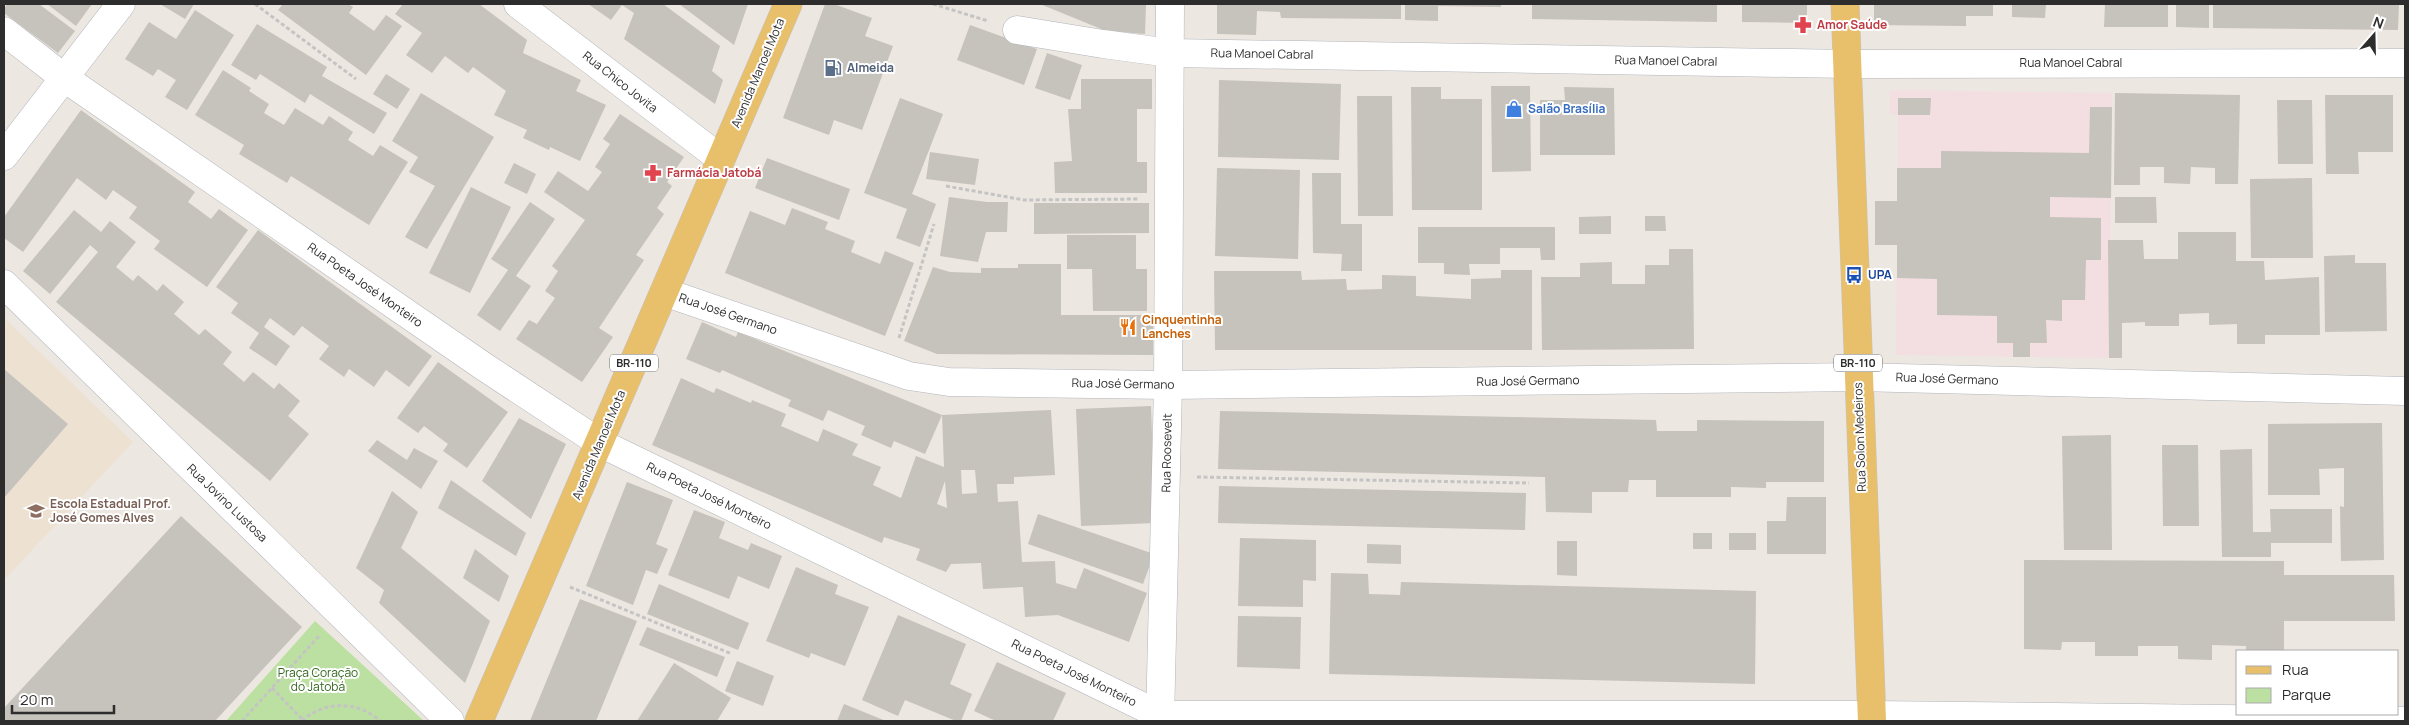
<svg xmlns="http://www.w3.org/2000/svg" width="2409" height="725" viewBox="0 0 2409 725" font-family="Manrope,sans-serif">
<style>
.education{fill:#ede2d2}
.medical{fill:#f3dfe2}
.green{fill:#bce0a1}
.building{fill:#c6c2bc;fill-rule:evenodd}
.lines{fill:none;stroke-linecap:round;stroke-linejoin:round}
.minor-casing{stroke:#b1b4bc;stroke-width:29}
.primary-casing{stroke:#c4c4c4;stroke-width:29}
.path{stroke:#c4c4c4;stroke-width:3;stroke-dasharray:4 2.5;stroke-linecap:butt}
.minor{stroke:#fff;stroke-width:28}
.primary{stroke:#e8bf6b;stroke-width:28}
.labels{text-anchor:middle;stroke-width:4;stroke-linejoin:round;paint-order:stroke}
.shield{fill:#fff;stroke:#6c6c6c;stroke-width:1}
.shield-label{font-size:11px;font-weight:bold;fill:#2d2d2d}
.health-label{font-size:12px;font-weight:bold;fill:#be3a42;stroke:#fff;text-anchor:start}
.street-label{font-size:12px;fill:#2d2d2d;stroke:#fff}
.service-label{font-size:12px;font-weight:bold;fill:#4e5e75;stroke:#fff;text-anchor:start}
.shop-label{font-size:12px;font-weight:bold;fill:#366cbe;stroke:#fff;text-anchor:start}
.transit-label{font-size:12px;font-weight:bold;fill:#164399;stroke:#fff;text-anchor:start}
.food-label{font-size:12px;font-weight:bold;fill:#c56008;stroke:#fff;text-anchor:start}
.education-label{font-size:12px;font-weight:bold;fill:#785e54;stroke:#fff;text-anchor:start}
.park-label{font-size:12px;fill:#356720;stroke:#fff}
</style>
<rect width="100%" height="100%" fill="#ede7e1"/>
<path class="education" d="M4 318 133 442 4 580Z"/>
<path class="medical" d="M1890 90 2112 93 2109 358 1896 355 1898 115 1890 114Z"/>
<path class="green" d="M315 621 424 721H226Z"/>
<g class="building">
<path d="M7 4H39L75 31 58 53 4 13V9Z"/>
<path d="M47 4H92L76 26Z"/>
<path d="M160 4H194L185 19Z"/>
<path d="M283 4H348L353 7 349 13 374 31 386 15 402 26 366 75 278 10Z"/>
<path d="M403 4H479L527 40 523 53 581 80 576 91 606 105 580 161 550 147 549 150 523 138 527 130 494 115 506 91 473 67 468 73 445 56 432 73 406 55 422 33 395 14Z"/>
<path d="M588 4H663L720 46 712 71 723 80 715 104 624 39 634 13 622 5 611 20Z"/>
<path d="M679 4H748L734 45Z"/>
<path d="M825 4H834L872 18 865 36 893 46 862 130 834 120 829 135 783 118Z"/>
<path d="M1040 4H1146L1145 34 1106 31Z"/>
<path d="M1217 4H1401V19L1281 18 1280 12 1257 11 1256 35 1217 34Z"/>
<path d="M1405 4H1501V7L1438 6V21L1405 20Z"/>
<path d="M1532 4H1717V22L1532 19Z"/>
<path d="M1742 4H1807V23L1742 22Z"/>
<path d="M1874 4H1993V16H1966V26L1874 25Z"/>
<path d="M2012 4H2046L2045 18 2012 17Z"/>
<path d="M2105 4H2168V27H2104Z"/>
<path d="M2176 4H2209V28L2176 27Z"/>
<path d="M2213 4H2399L2398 30 2213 28Z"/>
<path d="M195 10 234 35 187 110 165 97 176 80 158 69 153 76 125 59 149 22 176 39Z"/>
<path d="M257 24 327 67 322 76 387 113 374 134 310 94 305 103 260 74 256 80 231 65Z"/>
<path d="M970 25 1037 49 1024 85 957 60Z"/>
<path d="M1047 53 1082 65 1070 100 1035 88Z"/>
<path d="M223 70 251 88 249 91 269 104 264 113 284 125 295 108 323 125 329 116 353 132 348 140 373 156 380 145 408 162 369 225 291 176 287 183 239 154 244 145 195 115Z"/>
<path d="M386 74 410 89 397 109 373 94Z"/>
<path d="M1081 79H1152V109H1137V162H1147V193H1055L1054 162 1072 161 1068 109H1081Z"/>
<path d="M1219 80 1341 84 1339 160 1218 157Z"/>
<path d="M1491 86H1530L1531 171 1492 172Z"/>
<path d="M1411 87H1441V99H1482V210H1412Z"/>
<path d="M1564 87 1614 88 1615 155H1540V100H1565Z"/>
<path d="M421 93 494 137 427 249 405 237 435 186 409 172 418 157 392 141Z"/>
<path d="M2115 93 2240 95 2238 184H2215V168L2191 167 2190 184 2164 183V167H2140V185H2114Z"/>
<path d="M2325 95H2393V152H2358L2359 174H2326Z"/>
<path d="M1357 96H1392L1393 216H1358Z"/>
<path d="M900 98 943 114 912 194 936 204 920 247 896 238 907 209 864 193Z"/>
<path d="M1898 98H1931L1930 115H1898Z"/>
<path d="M2277 100H2312L2313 164H2278Z"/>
<path d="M2090 107H2112L2111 198 2050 197V217L2101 218V260H2086L2085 300H2062V321L2046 320 2047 343H2030V357H2013V343H1997V316L1937 315V279L1897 278V245H1875V201H1897V168H1941V151L2089 153Z"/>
<path d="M81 110 195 192 188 202 211 219 219 209 248 230 207 287 154 249 160 241 129 218 137 207 113 190 106 200 77 178 23 252 4 238V217Z"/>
<path d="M620 114 684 157 667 182 672 186 657 208 664 214 636 255 644 260 599 328 613 337 582 382 516 339 529 320 537 324 555 298 545 291 558 271 552 266 585 220 544 192 558 171 588 191 602 172 595 167 610 144 603 139Z"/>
<path d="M930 152 979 159 975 185 926 179Z"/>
<path d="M767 158 850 189 839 220 755 188Z"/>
<path d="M514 163 536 174 527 194 504 183Z"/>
<path d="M1217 168 1300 170 1298 259 1215 256Z"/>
<path d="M1312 173H1341V224H1362V271H1341L1342 254 1313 253Z"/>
<path d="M2312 178 2313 258H2251L2250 179Z"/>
<path d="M471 187 511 207 470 293 429 273Z"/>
<path d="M949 197 987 202H1008L1007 232H986L978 262 940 256Z"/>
<path d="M2115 197H2156L2157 223H2115Z"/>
<path d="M530 202 555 219 516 276 531 286 500 331 477 315 508 270 491 259Z"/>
<path d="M1034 203H1149V233L1034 234Z"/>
<path d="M792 208 828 222 825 229 855 241 851 252 880 264 885 251 914 263 885 336 725 273 750 211 785 225Z"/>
<path d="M74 210 101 232 110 221 136 242 116 267 133 281 138 275 157 291 163 284 184 302 174 314 199 335 205 329 232 352 223 364 244 382 253 372 274 389 279 383 300 401 288 416 309 434 270 481 56 302 98 252 90 245 50 294 23 271Z"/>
<path d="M1611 216V234H1579V217Z"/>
<path d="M1645 216H1665L1666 231H1645Z"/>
<path d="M1418 227H1555V260H1541L1540 248H1500V264H1469L1470 275 1444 274V263H1418Z"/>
<path d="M258 230 432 356 409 387 386 370 374 387 349 369 344 377 319 359 329 346 302 326 294 336 270 318 264 327 290 346 276 366 249 348 259 333 231 313 238 303 216 287Z"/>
<path d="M2178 232H2236V261H2264L2265 280 2319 277 2320 335H2265V344H2237V324L2209 325V313L2179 314V326H2145V322L2122 323V358H2109L2108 240H2143L2144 259H2178Z"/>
<path d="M1067 235H1136V269H1147V311H1093L1092 269H1067Z"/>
<path d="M1669 249H1693L1694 349 1542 350 1541 277H1580V263L1612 262V284H1645V265H1669Z"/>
<path d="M2355 255V263H2386L2387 331 2325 332 2324 256Z"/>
<path d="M1018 264H1061V315H1153V355L937 354 904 341 933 267 950 272 981 273V268H1018Z"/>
<path d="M1501 270H1532V350H1215L1214 271H1301L1302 280 1346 279 1347 290 1382 289V275L1416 276V296L1471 299V279L1501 278Z"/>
<path d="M702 322 736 337 738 332 942 415 1051 410 1055 475 1014 477V484H997L998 502 1018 501 1022 562 1055 561 1056 583 1076 589 1084 568 1147 593 1129 642 1058 615 1025 617 1023 587 983 589 981 563 951 564 946 572 916 560 920 549 884 537 882 543 652 445 681 378 714 393 716 388 751 403 752 400 786 414 781 426 818 442 823 429 858 444 852 455 881 467 873 485 901 498 916 456 944 467 942 415 925 454 894 441 891 448 861 435 865 426 828 410 823 421 788 406 791 400 722 370 720 373 686 359ZM961 470H975L977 493 962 494ZM945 481 946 495 947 508 937 504Z"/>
<path d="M438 362 508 412 467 468 443 451 448 444 424 426 418 433 397 418Z"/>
<path d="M4 369 68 424 4 498Z"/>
<path d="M1151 406 1155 523 1081 526 1076 409Z"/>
<path d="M1220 411 1656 420 1657 431H1697V420L1824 421V482H1766V488L1731 487V497H1656V480H1629L1628 492H1592V513L1546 512 1545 477 1218 469Z"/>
<path d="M519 418 566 444 531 519 482 481Z"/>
<path d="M2382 423 2384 560 2341 561 2340 506 2344 507V468L2319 469 2320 495H2268V424Z"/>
<path d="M2111 435 2112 550H2064L2062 436Z"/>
<path d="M377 440 407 460 414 448 438 461 421 489 368 451Z"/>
<path d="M2162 445H2198L2199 526H2163Z"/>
<path d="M2252 449 2253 532H2271L2270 509H2332V543H2271V557H2222L2220 450Z"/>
<path d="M451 480 526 533 516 556 438 508Z"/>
<path d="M627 482 673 500 656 544 668 549 657 574 646 570 633 605 586 586Z"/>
<path d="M1219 486 1526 493 1525 530 1218 523Z"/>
<path d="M392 491 418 512 401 548 490 621 465 683 379 603 384 590 356 568Z"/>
<path d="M1787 497H1826V554H1767V521H1786Z"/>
<path d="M694 510 725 522 719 538 748 550 751 543 782 556 769 589 738 576 729 599 668 575Z"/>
<path d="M1038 514 1154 554 1143 584 1028 544Z"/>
<path d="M181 516 302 627 215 721H4V708Z"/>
<rect x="1693" y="533" width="19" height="16"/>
<rect x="1729" y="533" width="27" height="17"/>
<path d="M1240 538 1316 540V581L1303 580V607L1238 606Z"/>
<path d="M1557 541H1577V576L1557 575Z"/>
<path d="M1367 544 1401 545V564L1367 563Z"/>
<path d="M475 549 509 576 499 602 463 578Z"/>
<path d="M2024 560 2284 561V575H2394L2395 621H2284V651H2246V646L2212 645V660L2178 659V646H2138V656H2095V642H2062L2061 650 2024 649Z"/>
<path d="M796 567 838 585 835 594 869 607 845 666 811 653 809 658 766 641Z"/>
<path d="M1331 573 1368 574 1369 594 1400 595 1401 582 1756 591 1755 684 1329 674Z"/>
<path d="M659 584 749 623 738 650 647 614Z"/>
<path d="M580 599 637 621 596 721H530Z"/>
<path d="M898 615 966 644 950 684 972 694 961 721H956L905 700 898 716 862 700Z"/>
<path d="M1238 616 1301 617 1300 669 1237 667Z"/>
<path d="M647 627 725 657 717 677 639 645Z"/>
<path d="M737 661 774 676 763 706 725 691Z"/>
<path d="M997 662 1066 693 1053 721H996L974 711Z"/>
<path d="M674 663 731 698 717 721H637Z"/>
<path d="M844 704 886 721H837Z"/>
</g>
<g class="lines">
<g class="minor-casing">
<g id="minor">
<path d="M518 4 721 159"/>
<path d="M1017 30 1103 44 1170 53 1848 64 2405 63"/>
<path d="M4 31 63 77 486 368 600 443 1160 715H1872L2405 721"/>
<path d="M4 156 121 4"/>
<path d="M4 284 450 721"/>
<path d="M664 292 909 376 949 382 1168 385 1858 377 2405 391"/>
<path d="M1160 721 1168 385 1170 4"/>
</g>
</g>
<g class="primary-casing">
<g id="primary">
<path d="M1845 4 1872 721"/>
<path d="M479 721 788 4"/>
</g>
</g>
<g class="path">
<path d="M255 4 356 79"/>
<path d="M933 4 988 21"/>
<path d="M946 186 1024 200 1139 199"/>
<path d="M899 338 934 224"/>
<path d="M1197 477 1529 483"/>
<path d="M570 587 732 654"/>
<path d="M272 688 304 721"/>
<path d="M242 721 319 636"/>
<path d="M302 721C325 700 358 701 380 721"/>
</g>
<use href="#minor" class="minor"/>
<use href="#primary" class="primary"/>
</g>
<defs>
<g id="pharmacy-bare" transform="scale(1.35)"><path d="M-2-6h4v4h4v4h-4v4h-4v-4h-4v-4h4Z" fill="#e0444e" stroke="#fff" stroke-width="2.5" paint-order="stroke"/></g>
<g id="fuel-bare" transform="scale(1.35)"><path d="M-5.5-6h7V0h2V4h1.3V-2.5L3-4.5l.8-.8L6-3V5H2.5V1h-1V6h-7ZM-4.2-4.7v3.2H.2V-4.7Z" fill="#5c6f8a" stroke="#fff" stroke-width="2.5" paint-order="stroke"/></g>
<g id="shop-bare" transform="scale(1.35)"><path d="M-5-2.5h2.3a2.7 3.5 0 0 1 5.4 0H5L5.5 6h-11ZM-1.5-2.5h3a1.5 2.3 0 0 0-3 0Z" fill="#3f7fe0" stroke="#fff" stroke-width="2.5" paint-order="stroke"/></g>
<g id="bus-bare" transform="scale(1.35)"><path d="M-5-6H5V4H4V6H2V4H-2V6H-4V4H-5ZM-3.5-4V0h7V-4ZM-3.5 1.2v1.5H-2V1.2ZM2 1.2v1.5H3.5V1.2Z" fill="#1a4fb4" stroke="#fff" stroke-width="2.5" paint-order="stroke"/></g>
<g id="restaurant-bare" transform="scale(1.35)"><path d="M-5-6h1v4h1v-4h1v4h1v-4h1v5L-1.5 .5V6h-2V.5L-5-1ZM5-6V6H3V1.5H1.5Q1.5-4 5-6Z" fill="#e8710a" stroke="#fff" stroke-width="2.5" paint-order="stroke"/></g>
<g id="school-bare" transform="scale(1.35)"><path d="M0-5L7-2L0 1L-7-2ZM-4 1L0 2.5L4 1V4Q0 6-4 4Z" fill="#8d6e63" stroke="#fff" stroke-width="2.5" paint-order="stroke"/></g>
</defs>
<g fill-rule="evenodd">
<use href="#pharmacy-bare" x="1803" y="25"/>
<use href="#fuel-bare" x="833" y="68"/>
<use href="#shop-bare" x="1514" y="109"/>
<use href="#pharmacy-bare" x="653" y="173"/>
<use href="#bus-bare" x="1854" y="275"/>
<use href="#restaurant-bare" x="1128" y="327"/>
<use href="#school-bare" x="36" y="511"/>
</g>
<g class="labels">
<g class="shield">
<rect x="610" y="354.5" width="48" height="17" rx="4"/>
<rect x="1834" y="354.5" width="48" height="17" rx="4"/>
</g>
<g class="shield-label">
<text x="634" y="367">BR-110</text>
<text x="1858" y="367">BR-110</text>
</g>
<g class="health-label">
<text x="1817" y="29">Amor Saúde</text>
<text x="667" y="177">Farmácia Jatobá</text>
</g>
<g class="street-label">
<text transform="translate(1262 54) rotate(1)" y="4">Rua Manoel Cabral</text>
<text transform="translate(1666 61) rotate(1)" y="4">Rua Manoel Cabral</text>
<text x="2071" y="67">Rua Manoel Cabral</text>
<text transform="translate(758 73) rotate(-67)" y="4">Avenida Manoel Mota</text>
<text transform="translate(620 82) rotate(38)" y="4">Rua Chico Jovita</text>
<text transform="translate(365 285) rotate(35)" y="4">Rua Poeta José Monteiro</text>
<text transform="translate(728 314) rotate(19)" y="4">Rua José Germano</text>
<text transform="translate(1947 379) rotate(2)" y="4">Rua José Germano</text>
<text transform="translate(1528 381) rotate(-1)" y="4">Rua José Germano</text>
<text transform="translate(1123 384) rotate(1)" y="4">Rua José Germano</text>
<text transform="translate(1860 437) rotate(-92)" y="4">Rua Solon Medeiros</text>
<text transform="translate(599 445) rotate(-67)" y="4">Avenida Manoel Mota</text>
<text transform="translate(1167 453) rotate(-89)" y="4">Rua Roosevelt</text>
<text transform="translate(709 496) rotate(26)" y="4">Rua Poeta José Monteiro</text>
<text transform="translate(227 503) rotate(44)" y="4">Rua Jovino Lustosa</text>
<text transform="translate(1074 673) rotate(26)" y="4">Rua Poeta José Monteiro</text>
</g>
<g class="service-label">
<text x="847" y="72">Almeida</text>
</g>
<g class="shop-label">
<text x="1528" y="113">Salão Brasília</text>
</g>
<g class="transit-label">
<text x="1868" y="279">UPA</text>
</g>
<g class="food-label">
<text x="1142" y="324">Cinquentinha<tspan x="1142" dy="14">Lanches</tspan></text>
</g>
<g class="education-label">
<text x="50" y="508">Escola Estadual Prof.<tspan x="50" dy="14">José Gomes Alves</tspan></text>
</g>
<g class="park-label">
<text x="318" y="677">Praça Coração<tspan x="318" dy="14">do Jatobá</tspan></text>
</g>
</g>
<rect width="2409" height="725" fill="none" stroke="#2d2d2d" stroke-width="10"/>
<rect x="2236" y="650" width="162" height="65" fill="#ffffff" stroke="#ababab"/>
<rect x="2246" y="666" width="25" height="8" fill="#e8bf6b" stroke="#ababab"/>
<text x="2282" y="675" font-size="15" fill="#2d2d2d">Rua</text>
<rect x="2246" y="688" width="25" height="15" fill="#bce0a1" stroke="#ababab"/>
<text x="2282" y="700" font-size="15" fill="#2d2d2d">Parque</text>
<g transform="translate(2374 35) rotate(20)" stroke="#ffffff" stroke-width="4" paint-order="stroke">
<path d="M0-4L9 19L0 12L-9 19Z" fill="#2d2d2d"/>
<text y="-8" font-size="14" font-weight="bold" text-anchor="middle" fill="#2d2d2d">N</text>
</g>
<path d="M12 705v8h102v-8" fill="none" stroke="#2d2d2d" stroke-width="2.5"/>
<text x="20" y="705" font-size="15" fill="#2d2d2d" stroke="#ffffff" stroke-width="4" paint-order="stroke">20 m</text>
</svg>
